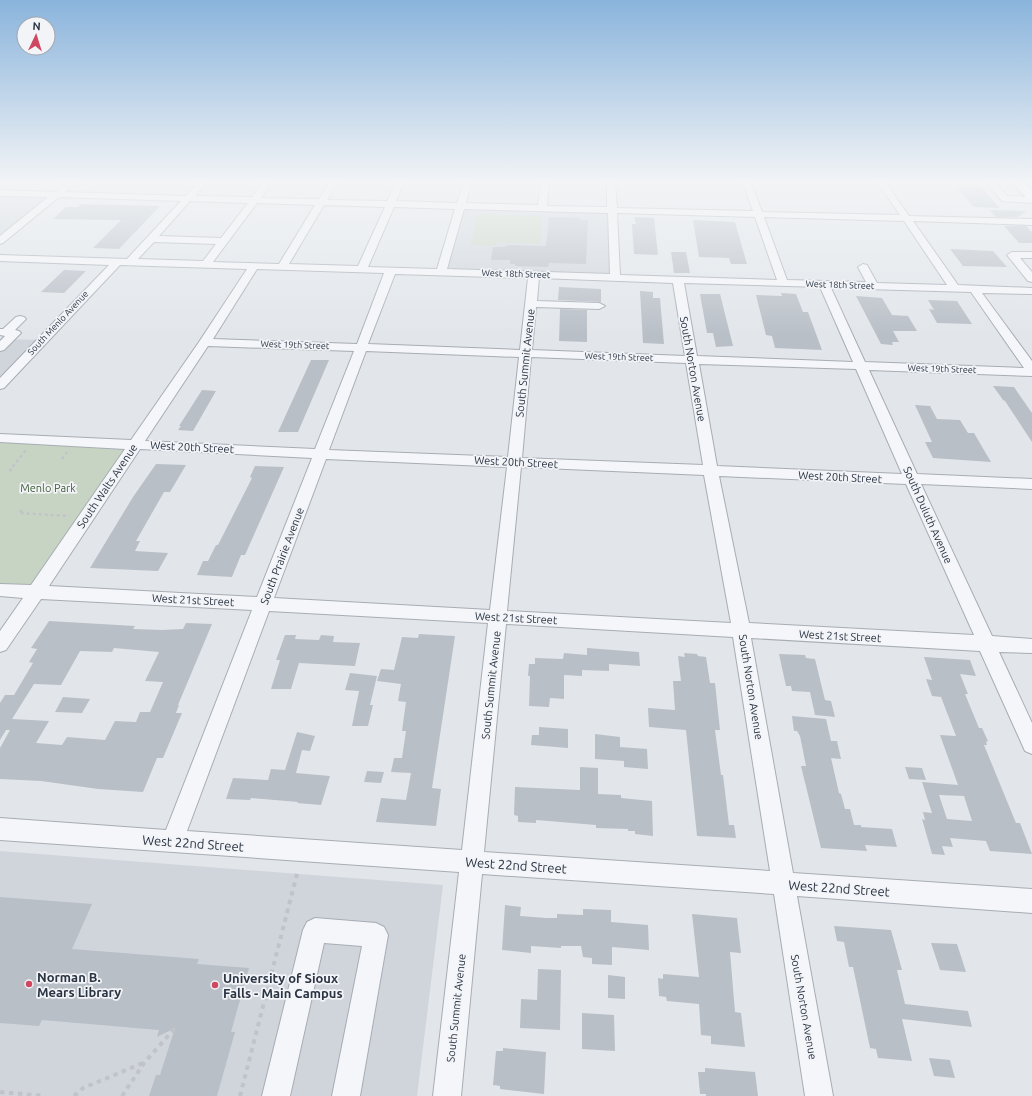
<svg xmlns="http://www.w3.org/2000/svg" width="1032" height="1096" viewBox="0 0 1032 1096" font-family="Ubuntu,sans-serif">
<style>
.built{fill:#d0d5dc}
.green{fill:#c8d4c3}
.building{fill:#b9bfc7;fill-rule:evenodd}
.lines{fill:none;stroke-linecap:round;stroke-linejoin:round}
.minor-casing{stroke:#a7adb4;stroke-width:2}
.major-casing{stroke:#a1aab6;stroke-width:2}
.path-far1{stroke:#c0c4c9;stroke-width:2.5;stroke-dasharray:3 3;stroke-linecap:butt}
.path{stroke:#c0c4c9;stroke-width:4;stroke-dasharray:4.5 4.5;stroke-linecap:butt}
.minor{fill:#f5f6f9;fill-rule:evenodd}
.major{fill:#fff;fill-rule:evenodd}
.poi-dot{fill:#ce4861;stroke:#f2f4f8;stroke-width:1.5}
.labels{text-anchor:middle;stroke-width:3.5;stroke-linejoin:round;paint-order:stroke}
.far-street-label{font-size:9px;fill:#2a3442;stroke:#f2f4f8}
.street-label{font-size:11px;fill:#2a3442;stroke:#f2f4f8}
.park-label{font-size:11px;fill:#405e37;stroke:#f2f4f8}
.near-street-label{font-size:13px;fill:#2a3442;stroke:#f2f4f8}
.near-poi-label{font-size:13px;font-weight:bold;fill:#2a3442;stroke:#f2f4f8;text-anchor:start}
</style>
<rect width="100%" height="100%" fill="#e2e6ea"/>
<g class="built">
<path d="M0 193 57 194 0 241Z"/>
<path d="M461 206 611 211 615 278 441 272Z"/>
<path d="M0 339 43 340 0 385Z"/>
<path d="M0 851 443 885 417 1096H0Z"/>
</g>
<g class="green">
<path d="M477 214 542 216 540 244 496 242V246L471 245Z"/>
<path d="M0 438 135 444 36 592 0 590Z"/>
</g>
<g class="building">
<path d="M955 186H980L1000 208 974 207Z"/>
<path d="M81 204 160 206 119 249 93 248 121 220 53 219 66 207H78Z"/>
<path d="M990 210 1026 211 1018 217H996Z"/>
<path d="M549 217 580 218V220H588L586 264 549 263 548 267 515 266V264H510V260H491L493 247H504L509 245 546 246Z"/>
<path d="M634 217 654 218 658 255 634 254 632 224H636Z"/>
<path d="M693 220 735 222 747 264H731L729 258 699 257Z"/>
<path d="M1004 226H1026L1032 232V243H1019Z"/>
<path d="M950 249 993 251 1007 267 963 266Z"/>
<path d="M671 252H686L690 273H674Z"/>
<path d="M64 270 86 271 64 293 41 292Z"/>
<path d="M559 287 601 289V302L558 300Z"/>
<path d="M640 291 653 292V298H660L664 344 643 343Z"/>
<path d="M781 293 796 294 803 312H808L822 350 775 348 772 336 766 335 756 295 782 296Z"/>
<path d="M700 294H720L733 346 716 347 713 333H707Z"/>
<path d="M856 296 882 298 892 315 908 316 917 331H893L899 342H892L893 345 881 344Z"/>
<path d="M928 300 957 301 972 324 937 323 929 309 934 310Z"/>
<path d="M560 309 587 310V342L559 341Z"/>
<path d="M311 360H329L298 432H278Z"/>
<path d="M993 386 1014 387 1032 413V442L1005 401 1003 400Z"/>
<path d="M202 390 216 391 193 431 178 430 181 426H179Z"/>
<path d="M915 405 930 406 937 419 960 420 968 433H974L991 462 933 458 925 442H932Z"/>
<path d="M156 464 186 465 170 492H164L136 541H140L135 551 168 553 158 571 90 568 133 497Z"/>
<path d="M255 466 284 467 245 555H241L232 577 197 575 203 561H208L216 545H218L252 478 250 477Z"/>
<path d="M49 621 135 626 133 629 162 630 183 629 186 623 212 624 178 705H179L176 713H182L163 758H157L143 792 98 789 41 781 0 779V748L10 730H6L0 740V703L5 695H14L33 663 29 662 37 649 31 648ZM114 648 159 652 145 681 163 682 150 712H140L136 722 115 721 105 740 67 737 62 745 36 743 49 721 12 719 34 684 61 685 80 651 112 652Z"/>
<path d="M419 634 455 636 432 788 441 789 436 826 376 822 381 798 406 800 411 773 391 772 394 758H402L406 731H402L406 702 398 701 401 684 377 681 381 669 394 670 402 637 418 638Z"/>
<path d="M285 635H296L295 639 319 640 321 635 334 636 333 642 360 643 355 666 299 663 291 689H271L280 660H276Z"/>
<path d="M587 648 639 652 640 666 609 664V671L582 670V676L564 675V699L550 698 549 707 529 706 530 676H528L529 664H535V658L563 659 564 653 587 655Z"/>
<path d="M684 653 697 654 698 656 706 657 710 683H715L720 730H715L721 775H723L729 825H734L736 838 697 836 686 730 649 727 648 708 675 710 673 681H681L678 656 685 657Z"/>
<path d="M779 654 805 655 806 658 815 659 825 700 831 701 835 717 815 715 810 692 792 691 791 686H786Z"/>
<path d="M924 657 970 660 976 676 960 674 968 694H965L979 728H982L988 741 986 742 987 745H984L1016 823H1020L1032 854 990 851 986 841 950 838 953 847 942 846 945 855 932 854 922 819 925 820 923 812 932 813 922 782 958 785 940 735 956 736 941 697 932 696 926 679 932 680ZM939 795 964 796 972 821 947 819Z"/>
<path d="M350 673 377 676 370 705H373L368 726H352L359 691 345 690Z"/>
<path d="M63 697 90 699 82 713 55 712Z"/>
<path d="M792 716 826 719 831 741H837L841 759 831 758 839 793 841 794 845 809H850L854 825H861V827L892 829 897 847 865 845 867 851 821 848 801 766H806L800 736 797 731H794Z"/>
<path d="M539 727 568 729V748L531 745 532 735H539Z"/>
<path d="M297 732 315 736 310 751 302 750 296 773 330 776 321 805 297 803 298 802 251 798 250 800 226 799 233 778 268 780 271 769 285 770Z"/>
<path d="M595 734 620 737V747L647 749 648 769 624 767V761L595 759Z"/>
<path d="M580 767 598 768V794L621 795V798L652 801 653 836 635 834V831H628V829L596 828V825L536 820V823L518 822V816L514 815 515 787 580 790Z"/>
<path d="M905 767 922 768 926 780 909 779Z"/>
<path d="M367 771 384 772 381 783 364 782Z"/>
<path d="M0 897 92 904 72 949 199 959 197 964 249 968 231 1032H235L217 1096H149L156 1075H160L175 1028 157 1037 159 1030 42 1020 39 1026 0 1023Z"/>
<path d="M505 905 521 907 520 916 546 918H557V914L583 915V909L611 910V922L648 925 649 950 612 947V965L592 964V958L583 957 581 946H561V948L531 946V953L502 950Z"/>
<path d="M692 914 737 918 741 953 730 952 735 1012 741 1013 745 1047 711 1044V1036L701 1035 699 1004 667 1001 666 997 659 996 658 978 663 979V974L699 977Z"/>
<path d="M834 926 891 930 902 970H897L905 1004 968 1011 972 1027 902 1019 912 1061 878 1058 876 1049 870 1048 853 967H849L844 942 837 941Z"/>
<path d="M931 943 957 944 966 972 940 970Z"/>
<path d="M538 969 561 970 560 1030 520 1028 521 999 537 1000Z"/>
<path d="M608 975 625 977V999L608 998Z"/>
<path d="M582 1013 614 1015 615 1051 582 1049Z"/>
<path d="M503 1048 546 1052 544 1094 500 1089V1086L493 1085 496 1051H503Z"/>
<path d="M929 1058 950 1060 955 1078 934 1076Z"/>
<path d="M705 1068 755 1072 758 1096H706V1094H700L698 1072H705Z"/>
</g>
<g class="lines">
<g class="minor-casing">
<g id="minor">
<path d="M66 183H75L65 192 186 196 197 183H206L195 196 252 197 263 183H271L261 198 319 199 329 183H337L327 200 387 201 396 183H404L396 201 457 203 463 183H471L466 203 538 205 541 183H549L547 206 607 207V183H615L617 208 753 211 743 183H751L762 212 900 215 878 183H886L909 216 1032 219V225L913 221 958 285 1032 288V294L982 293 1032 361V376L869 370 917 474 1032 479V489L921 484 992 636 1032 639V653L999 652 1032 723V754L1025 751 980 651 751 638 793 873 1032 889V913L797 896 833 1096H805L774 894 482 874 461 1096H433L459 872 0 840V818L166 830 252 610 41 599 6 650 0 652V631L23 598 0 596V584L31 585 125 449 0 442V434L131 440 199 342 247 269 120 265 4 388 0 389V378L109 265 0 261V255L127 259 181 201 59 197 3 243 0 244V236L48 197 0 196V190L55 192ZM190 201 248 203 221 238 159 236ZM257 203 315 205 279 264 213 262ZM324 205 385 207 358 266 289 264ZM394 207 455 209 437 269 368 267ZM464 209 608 213 610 274 447 269ZM617 213 755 217 777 280 620 275ZM764 217 904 221 947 285 877 283 867 265 863 264 858 267 866 282 787 280ZM154 242 216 244 203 261 138 259ZM257 269 384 273 357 344 213 339ZM395 274 528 278 520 350 368 344ZM539 278 673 283 685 356 532 350 536 307 599 309 605 306 599 303 537 301ZM684 283 820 287 853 362 697 356ZM831 288 971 292 1024 368 865 362ZM208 346 354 351 315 449 145 441ZM366 351 519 357 508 457 329 450ZM531 357 686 363 703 465 522 458ZM699 364 856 369 902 474 717 466ZM140 449 312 458 257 597 49 586ZM326 459 507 467 490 610 274 598ZM521 467 704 475 731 623 507 611ZM719 476 906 484 974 635 749 623ZM269 611 488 623 462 850 187 831ZM506 624 733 637 770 871 484 852Z"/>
<path d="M986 183H995L1007 196 1032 197V203L1002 201Z"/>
<path d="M1012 252H1032V258H1020L1032 272V282L1028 281 1007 255Z"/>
<path d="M20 316 24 317 26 319 15 330 19 331 21 333 4 350 0 351V341L5 336 0 335V329H3L16 317Z"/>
<path d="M315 918 376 923 384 927 388 935 360 1096H332L362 946 324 943 290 1096H262L303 930 307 922Z"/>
</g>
</g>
<g class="major-casing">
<path id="major" d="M1012 183H1024L1032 190V200L1028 199Z"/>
</g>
<g class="path-far1">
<path d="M62 459 67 452"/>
<path d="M12 470H10L26 450"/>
<path d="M22 510 19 513 69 516"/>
</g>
<g class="path">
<path d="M0 1092 45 1096"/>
<path d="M74 1096 83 1088 143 1063"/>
<path d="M122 1096 144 1063 175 1028"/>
<path d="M240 1096 297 874"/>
</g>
<use href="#minor" class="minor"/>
<use href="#major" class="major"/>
</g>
<linearGradient id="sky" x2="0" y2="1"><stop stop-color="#8ab4dc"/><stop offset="0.54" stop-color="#f2f4f6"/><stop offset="1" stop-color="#f2f4f6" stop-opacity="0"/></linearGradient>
<rect width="1032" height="336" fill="url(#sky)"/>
<g class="poi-dot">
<circle cx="29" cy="984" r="4"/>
<circle cx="215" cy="985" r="4"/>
</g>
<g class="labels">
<g class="far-street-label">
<text transform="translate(516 274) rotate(2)" y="3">West 18th Street</text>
<text transform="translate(840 285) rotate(2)" y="3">West 18th Street</text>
<text transform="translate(58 323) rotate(-47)" y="3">South Menlo Avenue</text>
<text transform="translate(295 345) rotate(2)" y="3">West 19th Street</text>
<text transform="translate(619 357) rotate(2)" y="3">West 19th Street</text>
<text transform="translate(942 369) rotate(2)" y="3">West 19th Street</text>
</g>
<g class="street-label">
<text transform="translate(525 363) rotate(-84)" y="4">South Summit Avenue</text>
<text transform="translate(693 369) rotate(80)" y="4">South Norton Avenue</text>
<text transform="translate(192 447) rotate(3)" y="4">West 20th Street</text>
<text transform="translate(516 462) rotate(3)" y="4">West 20th Street</text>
<text transform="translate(840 477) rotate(3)" y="4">West 20th Street</text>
<text transform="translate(107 486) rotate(-56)" y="4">South Walts Avenue</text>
<text transform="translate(928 515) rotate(66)" y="4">South Duluth Avenue</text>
<text transform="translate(282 556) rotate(-69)" y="4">South Prairie Avenue</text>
<text transform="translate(193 600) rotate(3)" y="4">West 21st Street</text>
<text transform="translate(516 618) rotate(3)" y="4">West 21st Street</text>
<text transform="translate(840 636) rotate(3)" y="4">West 21st Street</text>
<text transform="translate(491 685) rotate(-84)" y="4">South Summit Avenue</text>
<text transform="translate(751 687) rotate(81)" y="4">South Norton Avenue</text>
<text transform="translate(804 1007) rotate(80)" y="4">South Norton Avenue</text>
<text transform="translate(456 1008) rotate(-84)" y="4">South Summit Avenue</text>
</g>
<g class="park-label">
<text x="48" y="492">Menlo Park</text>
</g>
<g class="near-street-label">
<text transform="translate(193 843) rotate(4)" y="5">West 22nd Street</text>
<text transform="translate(516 865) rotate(4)" y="5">West 22nd Street</text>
<text transform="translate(839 888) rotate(4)" y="5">West 22nd Street</text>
</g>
<g class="near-poi-label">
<text x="37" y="982">Norman B.<tspan x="37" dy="15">Mears Library</tspan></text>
<text x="223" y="983">University of Sioux<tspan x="223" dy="15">Falls - Main Campus</tspan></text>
</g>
</g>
<g transform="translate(36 36) rotate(4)"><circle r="19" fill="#f2f4f8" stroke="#a2a7af"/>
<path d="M0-3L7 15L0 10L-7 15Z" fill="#ce4861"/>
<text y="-6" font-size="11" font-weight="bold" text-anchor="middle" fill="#2a3442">N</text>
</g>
</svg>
